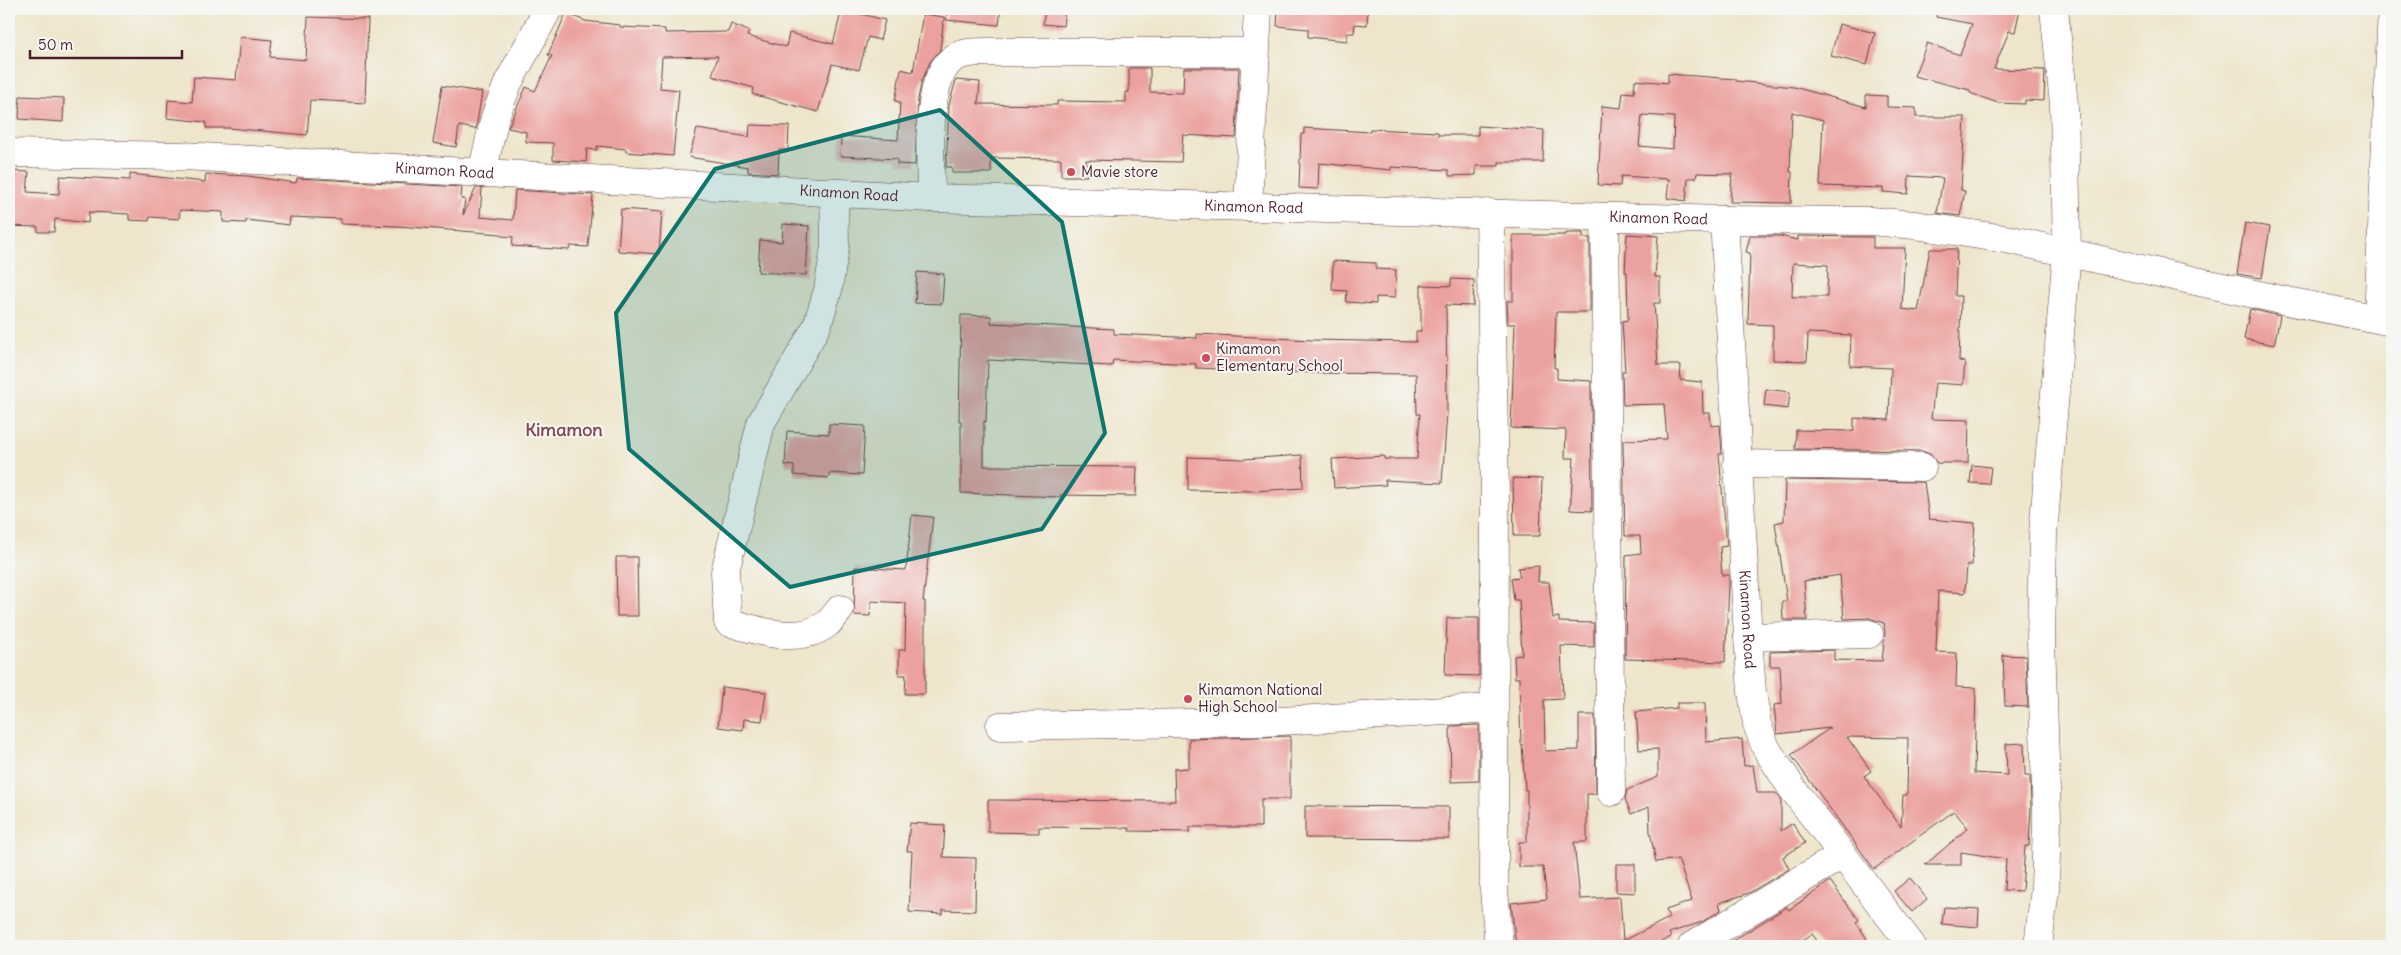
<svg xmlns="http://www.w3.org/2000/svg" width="2401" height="955" viewBox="0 0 2401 955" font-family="Delius,sans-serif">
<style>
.building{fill:#eba19f;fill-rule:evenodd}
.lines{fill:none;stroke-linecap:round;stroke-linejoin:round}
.minor-casing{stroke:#633d43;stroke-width:29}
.minor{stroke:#fff;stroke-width:28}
.marked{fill:#0f766e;fill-opacity:0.2;stroke:#0f766e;stroke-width:4;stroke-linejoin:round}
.poi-dot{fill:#d1495b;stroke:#f6f6f2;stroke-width:2}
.labels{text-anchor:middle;stroke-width:4;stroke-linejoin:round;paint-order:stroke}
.street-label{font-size:15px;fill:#4a1f2b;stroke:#f6f6f2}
.poi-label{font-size:15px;fill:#4a1f2b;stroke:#f6f6f2;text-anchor:start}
.quarter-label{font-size:18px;font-weight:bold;fill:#824c54;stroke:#f6f6f2}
</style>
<rect width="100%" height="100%" fill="#f6f6f2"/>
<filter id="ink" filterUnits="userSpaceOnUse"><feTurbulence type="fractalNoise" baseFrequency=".02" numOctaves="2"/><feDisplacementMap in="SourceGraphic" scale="10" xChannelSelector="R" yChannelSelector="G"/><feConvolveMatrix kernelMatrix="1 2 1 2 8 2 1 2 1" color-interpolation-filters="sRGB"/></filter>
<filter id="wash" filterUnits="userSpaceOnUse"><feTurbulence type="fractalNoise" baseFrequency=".0096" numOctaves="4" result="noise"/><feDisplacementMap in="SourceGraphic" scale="20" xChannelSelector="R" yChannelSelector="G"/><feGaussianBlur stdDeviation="1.12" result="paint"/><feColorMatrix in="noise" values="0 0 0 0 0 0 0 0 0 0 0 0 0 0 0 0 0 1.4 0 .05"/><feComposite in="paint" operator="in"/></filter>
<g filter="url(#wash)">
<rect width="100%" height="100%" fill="#eee5cb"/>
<g id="blocks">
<g class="building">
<path d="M842 9 885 20 880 40 868 37 859 70 832 64 818 112 752 94 754 88 712 76 718 56 662 57 660 88 679 90 673 156 626 152V149L597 146V150L587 149 586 162 553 160V143L526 142V132L508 128 526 87 535 91 552 56 548 55 566 13 585 21 620 25V27L665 29V33L728 32 731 24 749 31 747 36 786 47 789 33 833 44Z"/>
<path d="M947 9H1001L999 25 946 20Z"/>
<path d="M1045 9H1065L1063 26 1043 24Z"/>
<path d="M1278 9H1368L1367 25 1355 24 1354 33H1347V41L1308 37V29L1277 26Z"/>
<path d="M1937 9H2020L2015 32 2009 31 1994 69 2045 70 2044 101 2025 100V104L1998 103 1970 93V90L1914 76 1927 43 1960 55 1972 24 1936 17Z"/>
<path d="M923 14 944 17 940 50 930 62 922 80 918 99 915 165 897 164V159L840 156 841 136 898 140 900 102 895 101 901 69 913 72Z"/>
<path d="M308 17 368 19 365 103 310 100 307 135 228 128H206V122L167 118 168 100 192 102 194 77 236 80 240 37 272 40 270 57 306 60Z"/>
<path d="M1839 24 1875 33 1867 65 1831 56Z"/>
<path d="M1129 68H1150V92L1183 93 1184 68H1239L1236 138 1183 135 1181 162 1086 160 1087 176H1061V159L991 158V173H952V167H946L949 105 956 80 980 82 978 104 1057 105V101L1126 102V92H1129Z"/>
<path d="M1668 74 1736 79V81L1794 87 1866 107V95L1887 96V107L1916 108V117H1965L1961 190 1965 191 1960 216 1937 213 1943 178 1909 176 1908 194 1883 192V188L1820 186 1823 120 1792 112 1790 172H1792L1791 203 1730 202 1732 174 1697 173 1696 178H1688L1686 201 1667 198 1669 179 1621 176 1620 186 1598 185 1602 106 1621 108 1623 92 1634 93 1635 80 1668 83ZM1642 115 1674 117 1673 149 1639 146Z"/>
<path d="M442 86 482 92 476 129 459 126 456 147 433 143Z"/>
<path d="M20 96 64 98 63 122 19 119Z"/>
<path d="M750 125 789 126 788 150H779L778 174 748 172V167L689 157 697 129 749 137Z"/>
<path d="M1478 126 1544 130 1543 162H1499V166H1476V175L1449 176V170L1391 167V170L1319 163 1318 189 1299 188 1301 134H1304V128L1370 132V129L1438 132V135H1478Z"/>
<path d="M10 171 29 172 27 192 59 194 60 176 130 180V174L205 182 206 174 248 176 296 183 297 178 462 187 461 199H465L463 215 476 188H482L480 217 513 220 515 190 593 195 588 247 571 246 569 250 512 246 513 237 501 236V234L397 226 341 224V219L290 217 289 225 246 220V223L223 222V212L180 210 179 219 150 217 149 221 129 220V214L89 212 88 223 55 219 54 232H38V227L9 226Z"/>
<path d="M621 209 662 212 659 254 618 251Z"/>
<path d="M2245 223 2270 227 2262 278 2237 274Z"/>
<path d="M783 224 809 226 806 275 758 272 760 240 782 242Z"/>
<path d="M1566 233H1583V238H1590V312H1556L1554 368H1557V379L1591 381 1592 511 1570 510 1574 458H1565L1566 430 1511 428 1515 324H1508L1507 301H1513V235H1566Z"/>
<path d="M1627 234 1658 236 1655 277H1660V303H1654L1658 365H1681L1680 380 1702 382 1703 413H1710L1711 426 1720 425 1722 454H1719L1727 546 1720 547 1722 575H1729V586L1725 662 1625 659 1626 555 1641 553 1640 536H1625L1623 440 1667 439 1664 404 1623 405 1622 372H1625L1622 321 1628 320 1627 272H1625Z"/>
<path d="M1750 236H1780L1798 240V236L1870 237H1873V248H1905L1902 309 1918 311 1930 249H1957L1955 296H1961L1959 361 1965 362 1963 385 1935 383 1931 419 1969 420 1968 463H1937L1930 454 1922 451 1795 449 1796 430 1854 431V418L1889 420 1891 368 1850 366 1851 335 1808 333 1807 361 1773 360V325L1748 324 1750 253 1746 252ZM1793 263 1828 265 1827 297H1792Z"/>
<path d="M1333 261 1376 263V269L1396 270 1395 298 1376 297V304L1346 302 1347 291 1332 290Z"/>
<path d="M917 272 944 274 942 304 915 303Z"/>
<path d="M1451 279 1474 280 1473 306 1446 305 1447 413 1442 483 1385 480 1386 485 1334 488 1332 459 1384 456V459H1417L1420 414H1417L1416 374 1316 373 1196 368V364L1113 360 1112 366 988 360 986 422 984 421V466L1137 467 1136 496 1060 495V497L961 493V421H959L961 315 991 316V323L1114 329V334L1197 338V334L1312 340 1416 342V331H1421V285L1451 286Z"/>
<path d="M2250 309 2280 316 2274 345 2244 339Z"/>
<path d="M1766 389 1790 392 1788 409 1764 406Z"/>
<path d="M829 424 865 426 862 475 829 473V478L794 475V466L785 465 787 431 829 434Z"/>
<path d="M1302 455 1303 488 1254 491 1188 490V457L1244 459Z"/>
<path d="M1972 465 1991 467 1989 484 1970 483Z"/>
<path d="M1513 478 1542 479 1540 536H1514Z"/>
<path d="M1785 480 1924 482 1929 519 1975 523 1972 565H1967L1965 593 1938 591 1936 652 1957 653 1956 687 1976 688 1974 773 2007 775 2006 744 2024 743 2025 776H2030L2031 806 2029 846H2025L2022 891 2004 890 2006 859 1961 852V865H1925L1968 828 1954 811 1874 869 1791 755 1830 728 1777 734 1774 705 1782 704 1780 666H1770V652L1834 650V660L1882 661 1885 634 1884 623 1869 618 1844 619 1840 575 1804 581 1807 620H1783L1782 601H1787L1775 523 1784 521ZM1847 737 1908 738 1907 795H1903L1901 827 1864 776 1871 771Z"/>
<path d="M912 515 933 517 923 601H925V694H905L906 675H899V650H905L906 603 871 601 870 616 854 615 855 567 906 570Z"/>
<path d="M616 557H637L638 616H617Z"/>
<path d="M1539 566 1538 582H1549L1553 618 1559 617V622L1594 623V647L1561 646 1563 699 1544 700 1545 751 1579 750V715H1595L1596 794H1587V842H1574L1580 899 1620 897 1623 941 1669 918 1666 910 1692 901 1678 859 1656 862 1650 832 1649 807 1631 814 1625 799 1627 790 1658 777V749L1639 750 1636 712 1677 708V703H1705L1706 742 1742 739 1744 766 1753 765 1757 793H1776L1781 799V831L1793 823 1805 843 1783 857 1789 869 1749 893 1719 903 1721 910 1702 922 1669 933 1671 937 1653 946H1516L1511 903 1547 899 1543 867H1519V842H1527V790H1525L1522 744H1521L1519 678H1515L1514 656 1522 655 1519 600H1514L1511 578 1520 577 1518 568Z"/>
<path d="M1447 618H1479V676L1445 675Z"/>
<path d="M2003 655 2026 656 2028 707 2005 706Z"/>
<path d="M722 687 766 692 762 721 744 719 743 730 718 727Z"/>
<path d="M1479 725V781L1451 782 1450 726Z"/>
<path d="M1290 736V799H1261V827H1190V832L1129 831V828L1039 827V833L988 832V800L1175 801 1174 769 1189 768V739Z"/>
<path d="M1305 806 1449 807V839L1305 838Z"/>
<path d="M910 823 945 825 943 857 976 858 975 911 943 910V914L909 912 912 851H907Z"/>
<path d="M1616 864H1635V893L1616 892Z"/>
<path d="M1910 878 1927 899 1912 912 1894 891Z"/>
<path d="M1830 881 1859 920 1856 922 1867 939 1857 946H1821L1812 934 1794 946H1724L1787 907 1789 910Z"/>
<path d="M1944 907 1979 909 1978 927 1942 924Z"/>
</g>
</g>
</g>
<g filter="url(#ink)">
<use href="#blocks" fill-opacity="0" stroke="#633d43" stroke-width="1"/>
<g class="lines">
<g class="minor-casing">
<g id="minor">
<path id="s1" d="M9 153 183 156 931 198 1724 220 1871 221 1915 225 2011 240 2277 299 2392 322"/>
<path d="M482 173 495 117 508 83 548 9"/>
<path d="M834 192 835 247 828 290 817 326 761 423 725 572 728 622C758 631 799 645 827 624 832 620 836 614 840 609"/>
<path d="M931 198C931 164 923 78 954 58 963 52 978 52 988 52H1255"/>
<path d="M1248 207 1258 9"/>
<path d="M1490 213 1495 494 1494 890 1499 946"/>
<path d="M1605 217 1611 792"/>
<path id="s2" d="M1724 220 1748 637 1752 692 1757 724 1766 748 1792 788 1912 946"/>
<path d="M2378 318 2392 9"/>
<path d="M1737 464 1922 467"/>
<path d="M1748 637 1869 634"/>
<path d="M1000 726 1265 722 1494 708"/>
<path d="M1692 946 1842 855"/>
<path d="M2038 946 2045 888 2047 820 2041 640 2043 534 2067 251 2064 104 2054 9"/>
</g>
</g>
<use href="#minor" class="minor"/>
</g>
</g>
<path class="marked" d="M940 110 1062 222 1105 433 1042 529 790 587 629 449 616 313 715 169Z"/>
<g class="poi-dot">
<circle cx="1071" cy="172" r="5"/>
<circle cx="1206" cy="358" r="5"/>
<circle cx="1188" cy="699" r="5"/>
</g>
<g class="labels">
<g class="street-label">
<text dy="5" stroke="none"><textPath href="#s1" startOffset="436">Kinamon Road</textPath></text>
<text dy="5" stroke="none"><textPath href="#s1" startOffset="841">Kinamon Road</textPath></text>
<text dy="5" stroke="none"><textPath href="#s1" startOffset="1246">Kinamon Road</textPath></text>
<text dy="5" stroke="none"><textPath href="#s1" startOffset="1651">Kinamon Road</textPath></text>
<text dy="5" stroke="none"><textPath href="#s2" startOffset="400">Kinamon Road</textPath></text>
</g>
<g class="poi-label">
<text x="1081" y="177">Mavie store</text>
<text x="1216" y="354">Kimamon<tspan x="1216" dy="17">Elementary School</tspan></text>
<text x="1198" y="695">Kimamon National<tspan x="1198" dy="17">High School</tspan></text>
</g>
<g class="quarter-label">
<text x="564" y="436">Kimamon</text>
</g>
</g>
<rect width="2401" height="955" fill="none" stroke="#f6f6f2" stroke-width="30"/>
<path d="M30 50v8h152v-8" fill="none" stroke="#4a1f2b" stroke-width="2.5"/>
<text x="38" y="50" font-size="15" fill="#4a1f2b" stroke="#f6f6f2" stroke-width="4" paint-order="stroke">50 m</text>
</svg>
